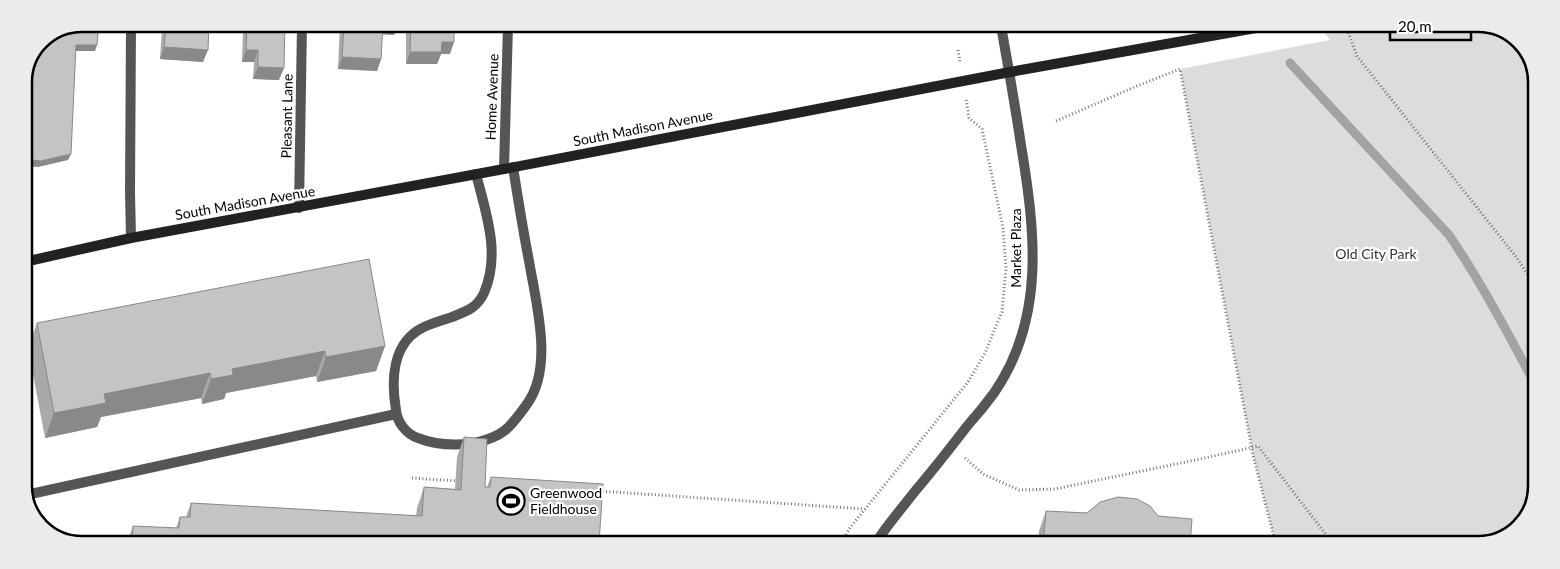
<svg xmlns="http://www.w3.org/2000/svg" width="1560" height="569" viewBox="0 0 1560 569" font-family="Lato,sans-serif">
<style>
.green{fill:#dcdcdc}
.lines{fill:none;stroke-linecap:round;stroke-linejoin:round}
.stream{stroke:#a3a3a3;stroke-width:9}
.path{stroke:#777;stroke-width:3;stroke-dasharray:1 2.5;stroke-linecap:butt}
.service{stroke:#555;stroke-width:10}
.minor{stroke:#555;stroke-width:10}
.secondary{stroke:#222;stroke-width:10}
.wall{fill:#a9a9a9}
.shaded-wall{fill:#898989}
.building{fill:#c4c4c4;stroke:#898989}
.labels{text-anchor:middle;stroke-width:4.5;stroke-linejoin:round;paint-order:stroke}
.street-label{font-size:14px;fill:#000;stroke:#fff}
.park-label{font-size:14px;fill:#333;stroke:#fff}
.poi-label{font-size:14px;fill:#000;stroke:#fff;text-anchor:start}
.rim{fill:none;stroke:#000;stroke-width:2.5}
</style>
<rect width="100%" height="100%" fill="#fff"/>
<path class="green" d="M1319 26 1496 27 1524 47 1536 79 1533 505 1513 533 1477 545H1276L1253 455 1180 69 1330 40Z"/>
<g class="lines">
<path class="stream" d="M1290 63 1449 235C1481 282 1507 332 1534 382"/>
<g class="path">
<path d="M1346 26 1357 56 1517 258 1535 286"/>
<path d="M958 50 960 62"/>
<path d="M1056 121 1137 86 1180 69 1253 455 1276 545"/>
<path d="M965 458 983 474 1019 490 1055 489 1205 458 1258 446 1334 545"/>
<path d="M412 478 458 481"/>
<path d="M599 491 864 509"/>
<path d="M1485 543 1493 535 1524 517"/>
<path d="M841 544 849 529 968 382 985 353 1002 312 1006 268 1003 228 982 129 969 118 966 98"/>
</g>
<g class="service">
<path d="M131 24 130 192 131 238"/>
<path d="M476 174C486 213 501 254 484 293 477 308 467 311 452 317 443 320 433 323 424 327 392 342 391 380 396 410 397 422 406 434 418 438 436 445 455 446 474 443 503 437 510 428 527 404 554 367 536 303 529 261 523 230 518 199 513 167"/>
<path d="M26 495 396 414"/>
</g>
<g class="minor">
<path d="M504 169 508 25"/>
<path d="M299 208 302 24"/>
<path d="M875 544C887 525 902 508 916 490 934 469 951 447 968 425 977 415 986 404 994 393 1046 318 1035 230 1021 145 1015 105 1008 65 1001 26"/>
</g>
<path class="secondary" d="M24 262 131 238 504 169 1010 72 1267 26"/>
</g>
<g class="wall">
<path d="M163 24H209L203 62 160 59 162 28Z"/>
<path d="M245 24H285L279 80 253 79 254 62H242L243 31Z"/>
<path d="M340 24H398L394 35 382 34 381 59 377 71 338 69Z"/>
<path d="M406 24 444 25 450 54H441L437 64H406Z"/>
<path d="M37 323 385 346 376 371 317 382 316 376 226 393 224 399 202 404 201 398 101 417 97 427 45 438 28 347Z"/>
<path d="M464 437 485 487H487L491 477 599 543 127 542 133 526 176 528 180 517H186L191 503 416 516 417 508 424 487 455 489 457 457Z"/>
<path d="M1046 511 1158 516 1190 545 1038 544 1039 531Z"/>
</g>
<g class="shaded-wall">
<path d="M382 24H398L394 35 378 34Z"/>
<path d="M554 25H682L680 31 553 26Z"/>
<path d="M442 42H454L450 54H441L437 64H406L410 52Z"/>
<path d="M76 45H97L95 51H73Z"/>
<path d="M164 47 208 50 203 62 160 59Z"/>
<path d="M246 50H258L254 62H242Z"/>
<path d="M342 57 381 59 377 71 338 69Z"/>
<path d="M258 67 284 68 279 80 253 79Z"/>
<path d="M71 154 68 160 38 167 24 166V159Z"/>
<path d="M385 346 376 371 317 382 326 357Z"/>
<path d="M325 351 316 376 226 393 224 399 202 404 211 379 232 369Z"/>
<path d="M210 373 201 398 101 417 97 427 45 438 54 413 104 394Z"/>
</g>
<g class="building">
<path d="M83 24H99L97 45H76L71 154 41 161 24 159V79L41 41Z"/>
<path d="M166 24H209L208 50 164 47Z"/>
<path d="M247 24H285L284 68 258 67V50H246Z"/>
<path d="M344 24H383L381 59 342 57Z"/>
<path d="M411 24 444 25V27H454V42H442L441 52H410Z"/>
<path d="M369 259 385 346 326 357 325 351 232 369 233 375 211 379 210 373 104 394 106 403 54 413 37 323Z"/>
<path d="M464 437 487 439 485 487H490L491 477 603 484 599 543 132 542 133 526 179 528 180 517H190L191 503 422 516 424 487 461 490Z"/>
<path d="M1118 497 1137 499 1150 506 1158 516 1192 519 1190 545 1043 544 1046 511 1087 513 1100 502Z"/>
</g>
<defs>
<g id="stadium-ring" transform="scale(1.4375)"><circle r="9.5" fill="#fff" stroke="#000" stroke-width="1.5"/><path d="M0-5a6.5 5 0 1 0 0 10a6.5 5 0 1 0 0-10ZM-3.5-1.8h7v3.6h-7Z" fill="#000"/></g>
</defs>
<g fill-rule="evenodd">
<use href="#stadium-ring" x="511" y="501"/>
</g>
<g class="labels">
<g class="street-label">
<text transform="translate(492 97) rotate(-88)" y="5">Home Avenue</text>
<text transform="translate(287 116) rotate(-89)" y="5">Pleasant Lane</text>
<text transform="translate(643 128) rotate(-11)" y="5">South Madison Avenue</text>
<text transform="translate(245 203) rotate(-10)" y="5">South Madison Avenue</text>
<text transform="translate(1016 248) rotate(-90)" y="5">Market Plaza</text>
</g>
<g class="park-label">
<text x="1376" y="259">Old City Park</text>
</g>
<g class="poi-label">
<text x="530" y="498">Greenwood<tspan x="530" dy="16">Fieldhouse</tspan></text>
</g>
</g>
<path d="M0 0H1560V569H0ZM82 32H1478A50 50 0 0 1 1528 82V486A50 50 0 0 1 1478 536H82A50 50 0 0 1 32 486V82A50 50 0 0 1 82 32Z" fill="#ebebeb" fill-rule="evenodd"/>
<path class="rim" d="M82 32H1478A50 50 0 0 1 1528 82V486A50 50 0 0 1 1478 536H82A50 50 0 0 1 32 486V82A50 50 0 0 1 82 32Z"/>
<path d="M1390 32v8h81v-8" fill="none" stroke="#000000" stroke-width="2.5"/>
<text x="1398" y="32" font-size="15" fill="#000000" stroke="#ffffff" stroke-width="4" paint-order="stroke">20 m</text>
</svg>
